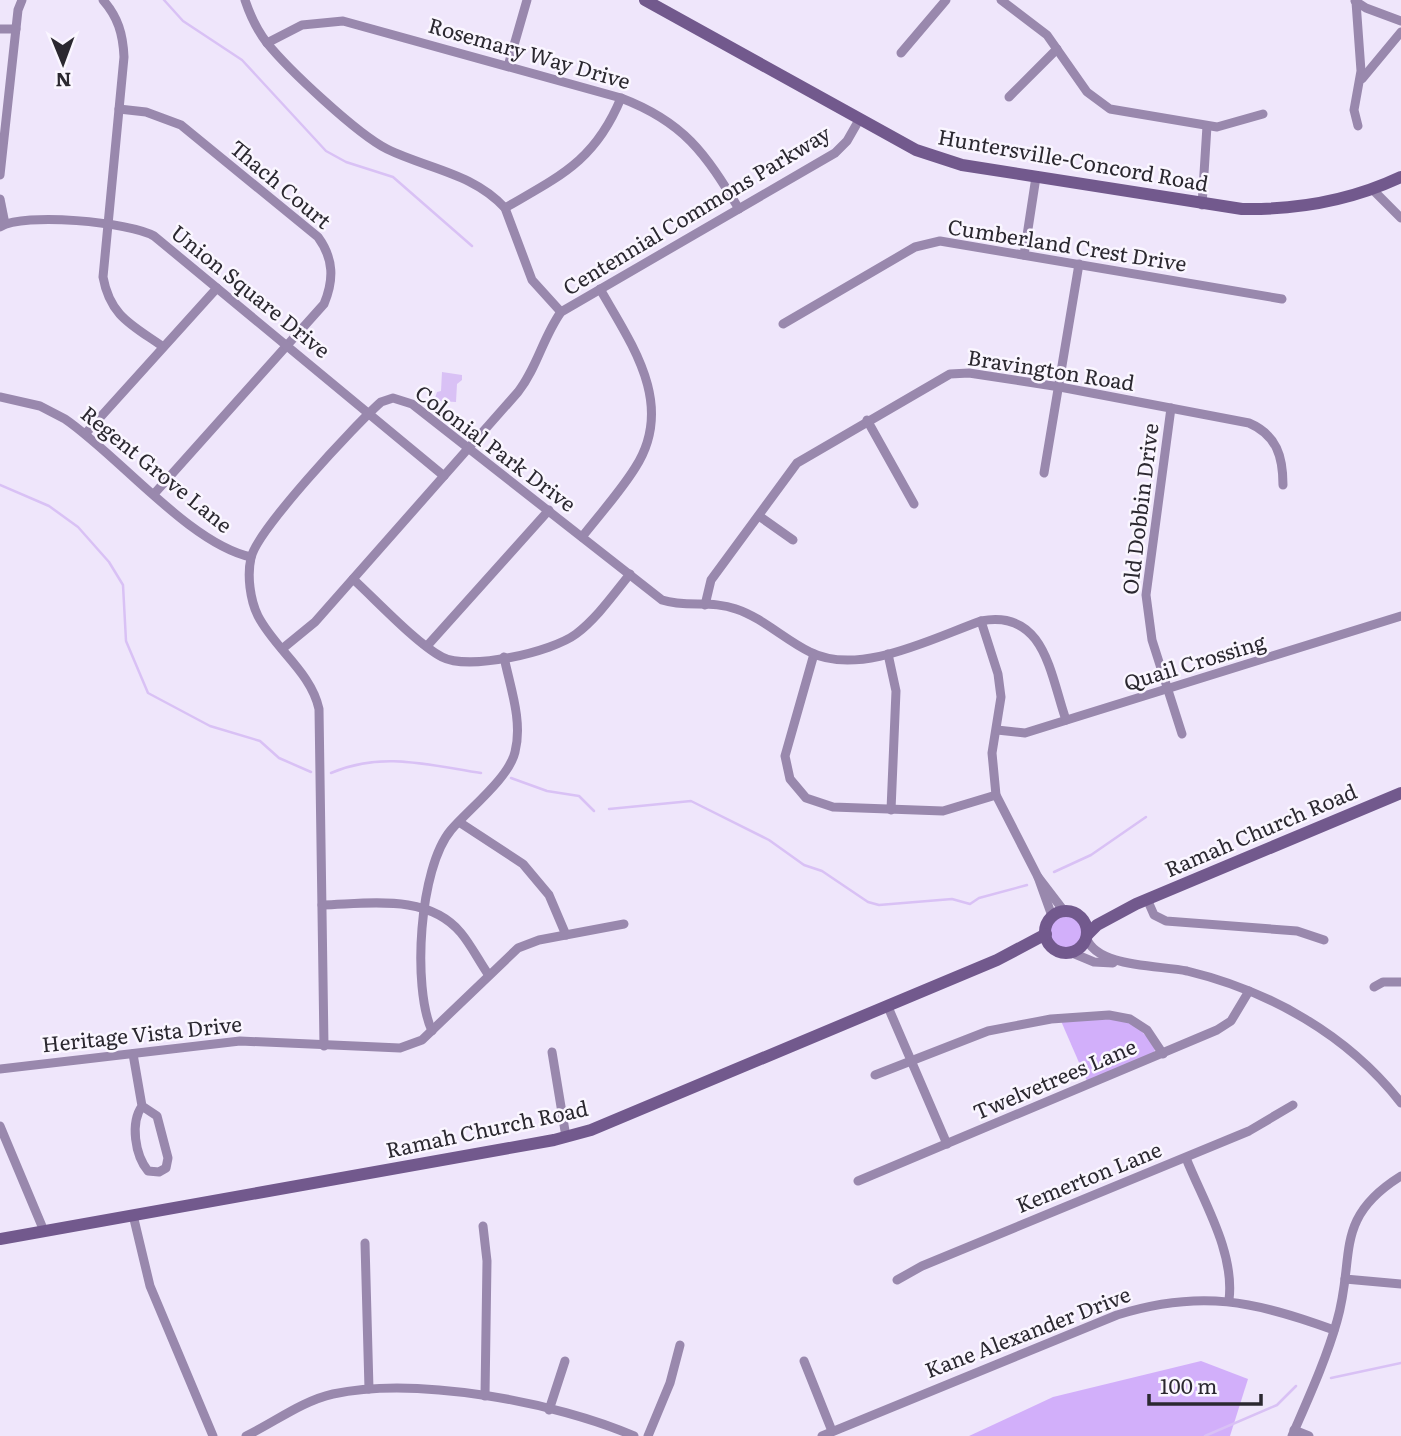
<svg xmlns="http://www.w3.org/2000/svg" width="1401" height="1436" viewBox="0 0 1401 1436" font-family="Literata,serif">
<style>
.green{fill:#d2affa}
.water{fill:#d9c1f5}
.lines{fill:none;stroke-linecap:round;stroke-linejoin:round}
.stream{stroke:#d9c1f5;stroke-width:2.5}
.street{stroke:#9988ad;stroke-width:9}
.secondary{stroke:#72598d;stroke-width:12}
.labels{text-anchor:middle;stroke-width:5;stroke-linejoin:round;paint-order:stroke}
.street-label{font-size:21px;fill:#2b2830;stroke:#faf6ff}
</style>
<rect width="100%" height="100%" fill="#efe6fb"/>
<g class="green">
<circle cx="1066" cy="932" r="21"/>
<path d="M1112 1019C1134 1021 1144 1031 1155 1049L1154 1053 1087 1081 1061 1021Z"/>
<path d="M1201 1361 1248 1379 1230 1436H969L1053 1397Z"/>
</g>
<path class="water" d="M442 372 462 375V380L457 384 456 402 437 401 435 398 437 392 441 391Z"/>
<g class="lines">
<g class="stream">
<path d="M164 0 183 21 242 60 326 151 346 162 393 177 472 246"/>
<path d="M0 485 49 506 78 527 109 562 123 585 126 641 148 693 210 726 260 741 279 758 311 772"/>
<path d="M331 773C381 751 429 765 481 773"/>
<path d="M511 778 547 791 579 796 594 811"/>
<path d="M609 809 691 801 769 840 804 865 822 871 868 902 879 905 952 899 970 904 979 898 1027 885"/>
<path d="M1054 872 1091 855 1146 817"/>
<path d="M1331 1378 1401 1363"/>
<path d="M1205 1436 1277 1405 1296 1386"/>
</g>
<g class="street">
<path d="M103 0C118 17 123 34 124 57L103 277C110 316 132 325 162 346"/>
<path d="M245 0C250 15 257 30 267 43 288 69 357 134 387 149 428 169 473 173 505 208L532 280 561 312"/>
<path d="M1001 0 1047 35 1087 92 1110 109 1217 127 1263 114"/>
<path d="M1355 1 1366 8 1401 21"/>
<path d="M1356 2 1361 71 1354 110 1358 126"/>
<path d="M0 29H16"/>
<path d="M267 43 302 25 343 21 621 98C684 122 705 153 739 209"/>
<path d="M901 53 946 0"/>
<path d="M508 66 527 0"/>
<path d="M1362 79 1401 32"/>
<path d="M1009 97 1057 49"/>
<path d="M119 109 146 112 181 125 318 237C334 259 334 280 324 304L154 494"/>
<path d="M0 175 18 10 22 0"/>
<path d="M1373 190 1401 218"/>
<path d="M0 199 5 224"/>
<path d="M1202 205 1207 126"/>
<path d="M505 208C560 176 595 161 621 98"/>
<path d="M0 227C23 212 130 222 154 236L444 476"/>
<path d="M1024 255 1036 177"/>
<path d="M783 324 915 247 940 241 1282 299"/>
<path d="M0 397 40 406 65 419C119 456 190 544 251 557"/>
<path d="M1171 408 1146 595 1152 640 1182 734"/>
<path d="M867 420 914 504"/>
<path d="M86 433 217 288"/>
<path d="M1044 473 1079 264"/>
<path d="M759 516 793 540"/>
<path d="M582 537C600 514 620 492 635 468 676 405 632 345 600 289"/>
<path d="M353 579C376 600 417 644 442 657 469 671 552 652 576 634 597 618 613 595 630 574"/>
<path d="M705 605 711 580 797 463 950 374 969 373 1060 387 1249 423C1277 435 1283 457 1283 485"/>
<path d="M981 621 998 674 1001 697 992 753 996 795 1038 877 1052 916"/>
<path d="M427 646 549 510"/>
<path d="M282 649 315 622 518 392C537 368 543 337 561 312L835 153 847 141 859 120"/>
<path d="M814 654 785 756 790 779 806 798 833 807 943 811 996 795"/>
<path d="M888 654 896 691 891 810"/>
<path d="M997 730 1025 733 1401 616"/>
<path d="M459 822 523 864 549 895 566 935"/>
<path d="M1038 877 1064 911"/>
<path d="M1147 899 1154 915 1166 921 1297 931 1324 940"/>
<path d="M322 905C368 904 428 893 461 933 471 945 479 961 488 974"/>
<path d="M1086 937C1096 968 1159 965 1187 971 1270 991 1348 1035 1401 1103"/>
<path d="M1070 952 1094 962 1113 963"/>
<path d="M1374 987 1383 982H1401"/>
<path d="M888 1007 947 1144"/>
<path d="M432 1031C412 987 419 868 451 830 469 809 509 778 515 752 523 721 510 687 504 657"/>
<path d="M324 1046 319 709C311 672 275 649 258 616 250 600 247 575 251 558 256 531 356 424 381 402L393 398 412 404 662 600C686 608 712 600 736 609 763 618 785 640 810 652 859 677 933 638 981 621 1045 609 1050 674 1066 720"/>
<path d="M552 1052 566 1137"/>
<path d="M133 1054 142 1106C130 1123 135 1155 148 1171L159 1172 166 1168 168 1158 157 1116 142 1106"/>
<path d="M0 1069 240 1041 400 1048 422 1040 518 948 539 940 624 924"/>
<path d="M875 1075 988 1031 1051 1019 1109 1015 1130 1019 1147 1030 1163 1054"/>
<path d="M0 1126 44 1231"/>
<path d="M1186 1158C1203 1201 1235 1252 1229 1300"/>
<path d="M858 1181 1217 1030 1231 1021 1249 991"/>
<path d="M133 1215 150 1286 213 1436"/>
<path d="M483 1226 487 1261 485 1396"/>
<path d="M365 1243 369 1389"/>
<path d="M1345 1279 1401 1284"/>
<path d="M897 1280 922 1266 1249 1131 1293 1105"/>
<path d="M804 1361 832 1431"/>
<path d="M549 1410 565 1361"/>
<path d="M1294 1430 1309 1436"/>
<path d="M246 1436C275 1422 302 1401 333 1394 417 1376 556 1402 634 1436"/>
<path d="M648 1436 670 1383 680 1345"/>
<path d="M822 1436 1117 1315C1200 1289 1255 1301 1334 1330"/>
<path d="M1292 1436C1308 1399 1326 1360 1337 1321 1356 1256 1332 1219 1401 1176"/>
</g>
<g class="secondary">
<path d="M645 0 916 150 962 165 1242 209C1298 210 1350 201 1401 177"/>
<circle cx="1066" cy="932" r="21"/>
<path d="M1087 935 1097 925 1136 904 1401 793"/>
<path d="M0 1239 554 1140 591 1130 997 960 1046 934"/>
</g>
</g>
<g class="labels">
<g class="street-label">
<text transform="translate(529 54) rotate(16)" y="7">Rosemary Way Drive</text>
<text transform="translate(1073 161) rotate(10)" y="7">Huntersville-Concord Road</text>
<text transform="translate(280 185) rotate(40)" y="7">Thach Court</text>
<text transform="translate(697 211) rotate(-31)" y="7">Centennial Commons Parkway</text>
<text transform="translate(1067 246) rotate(9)" y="7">Cumberland Crest Drive</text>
<text transform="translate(250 292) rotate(39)" y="7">Union Square Drive</text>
<text transform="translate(1051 371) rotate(9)" y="7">Bravington Road</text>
<text transform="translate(495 449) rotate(37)" y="7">Colonial Park Drive</text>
<text transform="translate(156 470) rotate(39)" y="7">Regent Grove Lane</text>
<text transform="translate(1141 509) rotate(-83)" y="7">Old Dobbin Drive</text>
<text transform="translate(1195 663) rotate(-17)" y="7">Quail Crossing</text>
<text transform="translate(1261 831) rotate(-23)" y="7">Ramah Church Road</text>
<text transform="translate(142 1035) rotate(-6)" y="7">Heritage Vista Drive</text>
<text transform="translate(1055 1080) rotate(-23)" y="7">Twelvetrees Lane</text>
<text transform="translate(487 1130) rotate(-12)" y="7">Ramah Church Road</text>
<text transform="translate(1089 1178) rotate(-22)" y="7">Kemerton Lane</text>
<text transform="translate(1028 1333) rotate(-21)" y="7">Kane Alexander Drive</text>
</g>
</g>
<g transform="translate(63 63) rotate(179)" stroke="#faf6ff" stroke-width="5" paint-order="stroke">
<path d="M0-5L12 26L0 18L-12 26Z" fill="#2b2830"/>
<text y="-10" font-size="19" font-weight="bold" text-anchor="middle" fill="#2b2830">N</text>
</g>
<path d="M1149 1394v10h112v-10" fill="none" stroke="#2b2830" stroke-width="3.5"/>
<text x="1160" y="1394" font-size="21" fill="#2b2830" stroke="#faf6ff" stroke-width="5" paint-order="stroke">100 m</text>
</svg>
